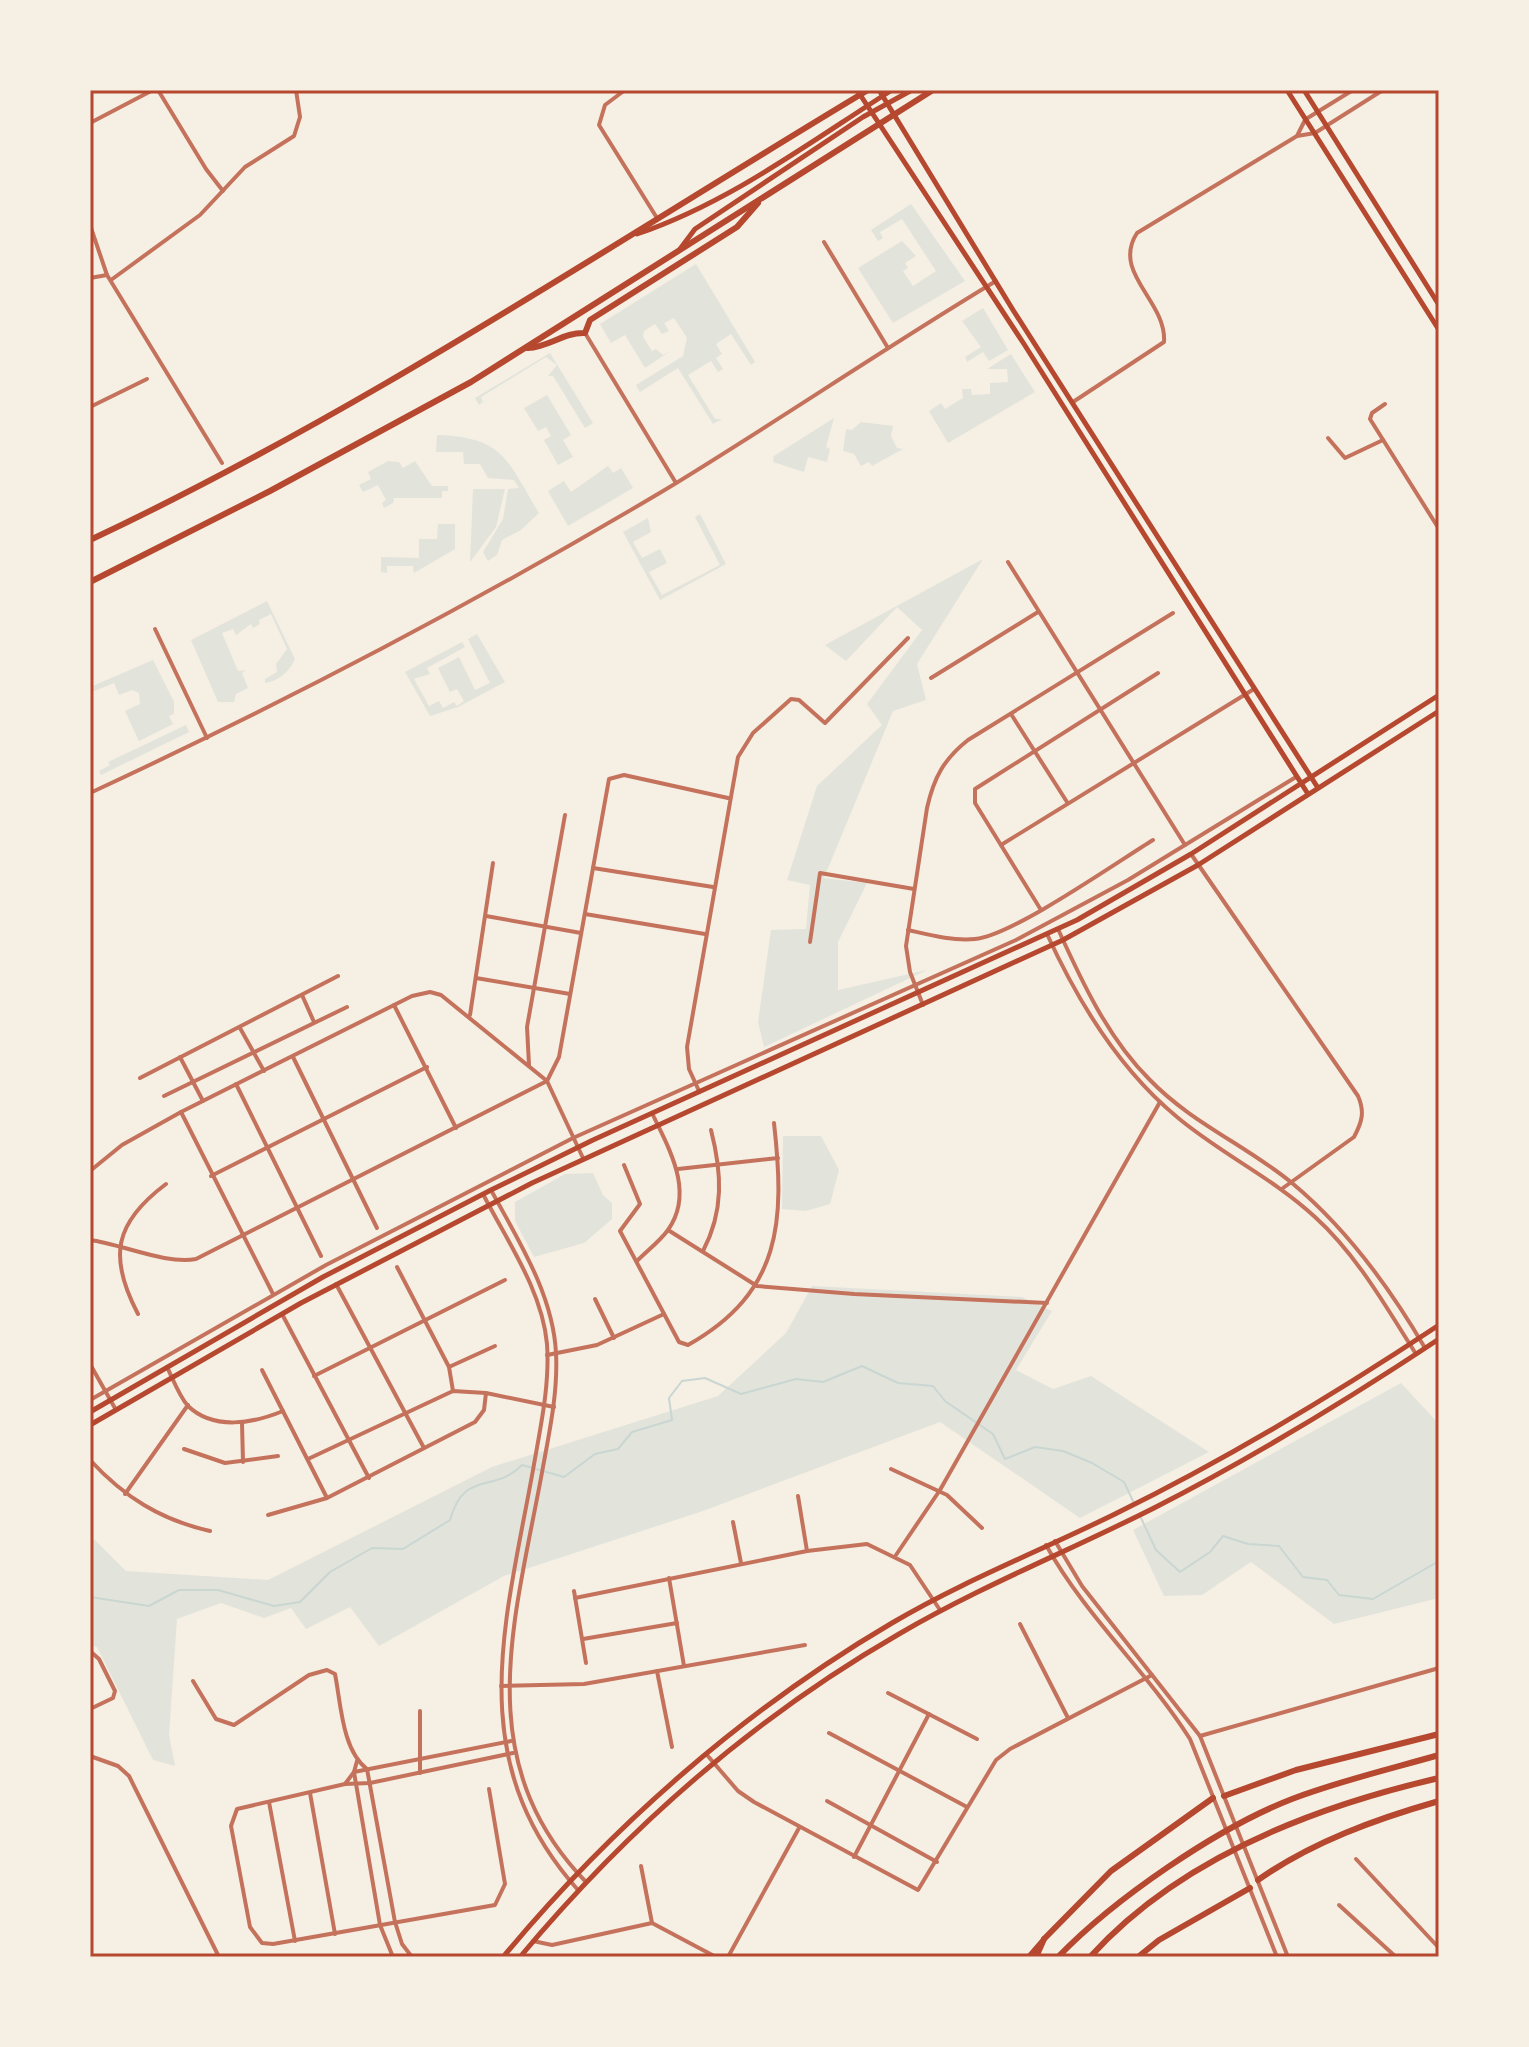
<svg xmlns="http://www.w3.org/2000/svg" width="1529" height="2047" viewBox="0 0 1529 2047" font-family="Mulish,sans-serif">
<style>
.green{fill:#e2e4dc}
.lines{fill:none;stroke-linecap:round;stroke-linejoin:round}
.stream{stroke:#c9d6d2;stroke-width:2}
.minor{stroke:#c5725c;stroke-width:4}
.tertiary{stroke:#c5725c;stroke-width:4}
.secondary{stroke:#b5482f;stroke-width:5}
.primary{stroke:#b5482f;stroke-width:6}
.trunk{stroke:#b5482f;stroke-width:6}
.motorway{stroke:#b5482f;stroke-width:6}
.neatline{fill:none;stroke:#b5482f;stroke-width:3}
</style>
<rect width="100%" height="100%" fill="#f6efe4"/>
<g class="green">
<path d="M911 204 965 281 893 323 858 268 902 241 916 256 905 263 908 268 903 271 913 286 936 271 902 219 880 232 883 238 878 241 871 230Z"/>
<path d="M696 264 755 362 751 365 731 334 716 344 722 354 716 358 723 369 718 372 711 361 688 375 715 419H722L713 424 678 368 640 392 636 385 683 356 687 338 674 318 664 323 669 331 662 334 655 324 644 331 643 337 652 351 656 349 663 355 672 350 645 368 625 335 611 343 600 324Z"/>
<path d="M983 308 1008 350 989 361 983 352 967 362 965 357 981 347 962 321Z"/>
<path d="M550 353 593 423 585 428 553 376H548L557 365 546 357 481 397 483 402 479 405 475 398Z"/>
<path d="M1011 354 1035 392 948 443 929 411 941 403 945 409 963 398 962 389H971L972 395 990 394V383L1008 382 1007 369H987Z"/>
<path d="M547 395 571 435 563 440 573 457 558 465 544 440 551 436 546 427 538 431 524 408Z"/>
<path d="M834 418 826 447 830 449 827 462 808 457 804 472 773 462 774 456Z"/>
<path d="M861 422 893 426 891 436 897 448 903 449 872 466 869 462 861 466 854 454 843 451 846 429 852 430Z"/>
<path d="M437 435C505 437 507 461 539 513L521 530 502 540 497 555 488 561 483 552 503 519 508 489 519 488 514 480 488 478 480 464H464L463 452H436Z"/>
<path d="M388 461 399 462 403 468 415 461 432 486H448V491H442V498H394L393 503 384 508 382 503 386 500 378 485 363 492 359 485 371 479 368 472Z"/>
<path d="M608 466 613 473 621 468 633 488 568 526 548 491 564 481 571 492Z"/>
<path d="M473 489H505L496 527 470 562Z"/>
<path d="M700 514 726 564 660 600 623 532 648 518 651 532 633 542 642 558 660 549 667 563 649 572 662 595 720 565 695 517Z"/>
<path d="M438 524H455V549L414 573 413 566H387V573L381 572V557L419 558V539H437Z"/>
<path d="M983 559 917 664 926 700 893 711 824 878 867 883 838 942V990L927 970 764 1047 758 1022 771 930 806 929 810 885 787 880 817 786 882 725 867 704 922 630 897 607 846 661 825 645Z"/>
<path d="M267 601 295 659C289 673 276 682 265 683V679L277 672 276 664 287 649 271 614 259 620 260 624 253 628 251 624 236 635 233 629 222 633 238 671 246 670 242 673 248 688 236 694 234 702H218L191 640Z"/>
<path d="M477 634 505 682 458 707 430 716 405 672 462 642 465 647 427 668 430 674 414 679 429 706 439 701 443 708 454 702 457 706 464 701 457 689 450 692 438 668 459 657 475 690 490 683 468 639Z"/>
<path d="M153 660 174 702V714L169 716 173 724 139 741 125 711 140 704 139 693 132 690 119 695 114 683 90 693V687Z"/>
<path d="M186 725 189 732 101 775 99 771 110 765 108 762Z"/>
<path d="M783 1136H821L839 1170 830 1204 806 1211 782 1209Z"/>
<path d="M593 1173 603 1195 612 1203V1219L584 1243 534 1257 515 1221V1202L565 1174Z"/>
<path d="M812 1286 1022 1297 1052 1311 1016 1370 1053 1389 1091 1376 1209 1452 1080 1518 940 1422 703 1511 504 1576 379 1646 350 1607 306 1629 291 1608 264 1618 221 1603 177 1619 169 1735 175 1766 153 1760 97 1647 90 1645V1535L126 1571 268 1580 492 1467 718 1396 786 1333Z"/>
<path d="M1401 1383 1439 1424V1598L1334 1624 1251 1562 1202 1595 1164 1596 1133 1530Z"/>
</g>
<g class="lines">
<g class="stream">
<path d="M1141 1518 1156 1550 1180 1572 1210 1552 1223 1536 1248 1544 1279 1546 1303 1577 1327 1580 1339 1595 1373 1599 1439 1561"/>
<path d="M90 1597 149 1606 179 1590H218L274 1606 300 1602 330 1572 372 1548 403 1549 450 1520C464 1469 494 1494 522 1465L564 1477 595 1454 618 1449 632 1432 672 1420 669 1398 682 1381 705 1378 741 1394 796 1379 823 1382 862 1366 898 1383 933 1386 945 1401 993 1434 1005 1459 1035 1447 1063 1451 1092 1463 1124 1482 1133 1501"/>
</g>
<g class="minor">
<path d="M158 90 206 169 223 191"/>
<path d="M625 90 605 105 599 125 657 218"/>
<path d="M90 123 153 90"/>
<path d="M1297 136 1305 120"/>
<path d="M824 242 888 348"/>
<path d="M90 278 107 275"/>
<path d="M111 280 200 215 245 167 294 136 300 117 296 90"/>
<path d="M585 333 676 483"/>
<path d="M1073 402 1164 342C1167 301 1111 273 1137 233L1297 136 1315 133"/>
<path d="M1385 404 1372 413 1370 419 1439 529"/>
<path d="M90 407 147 379"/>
<path d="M1328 438 1345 458 1383 440"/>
<path d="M1008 562 1185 845"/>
<path d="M155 629 207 738"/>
<path d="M931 678 1038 612"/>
<path d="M1011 714 1067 802"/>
<path d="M90 793C286 702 478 601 663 491 775 423 883 349 996 281"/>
<path d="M1001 845 1254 689"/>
<path d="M1191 854 1358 1096C1365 1112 1362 1122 1354 1137L1283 1188"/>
<path d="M593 868 713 887"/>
<path d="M1041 910 975 803V789L1158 673"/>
<path d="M585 914 705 934"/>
<path d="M486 916 581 933"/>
<path d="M1058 929C1082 982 1108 1038 1149 1079 1191 1123 1246 1145 1292 1183 1346 1228 1390 1288 1425 1348"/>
<path d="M908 930C930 935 952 941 975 939 1012 936 1117 862 1153 840"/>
<path d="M1047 934C1078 1002 1119 1069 1177 1117 1221 1154 1273 1178 1315 1217 1357 1255 1386 1307 1416 1354"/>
<path d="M810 942 820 873 914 889"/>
<path d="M476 978 570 994"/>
<path d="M302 995 314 1022"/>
<path d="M394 1005 456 1128"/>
<path d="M923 1005 910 972 906 946 927 808C934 777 944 759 968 740L1173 613"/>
<path d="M470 1015 493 863"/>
<path d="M240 1028 264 1071"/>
<path d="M180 1057 203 1101"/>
<path d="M293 1057 377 1228"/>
<path d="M529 1065 527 1027 565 815"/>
<path d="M140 1078 338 976"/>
<path d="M236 1084 321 1256"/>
<path d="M699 1091 689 1069 687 1047 738 757 753 733 791 699 799 700 825 723 908 638"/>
<path d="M164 1096 347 1007"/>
<path d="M181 1112 273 1294"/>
<path d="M624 1165 640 1204 620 1231 679 1342 688 1345C782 1292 785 1221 774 1123"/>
<path d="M678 1169 778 1158"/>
<path d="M90 1171 122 1145 181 1112 412 996 430 992 441 995 547 1081 583 1158"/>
<path d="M211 1176 427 1067"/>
<path d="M668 1230 757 1286 854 1294 1047 1303"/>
<path d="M90 1240C121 1244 167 1265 196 1259L547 1081 559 1057 609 779 624 775 728 798"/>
<path d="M703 1251C724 1211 722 1173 711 1130"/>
<path d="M637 1261C647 1251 660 1241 668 1230 695 1192 669 1149 652 1113"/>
<path d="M397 1267 449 1367 453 1391"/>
<path d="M336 1284 424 1448"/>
<path d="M595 1299 614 1338"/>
<path d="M138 1314C108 1257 114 1223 166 1184"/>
<path d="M282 1314 369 1478"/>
<path d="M547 1355 597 1345 664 1314"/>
<path d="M90 1364 116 1410"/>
<path d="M167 1367C173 1379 179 1396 188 1406 214 1431 254 1423 283 1411"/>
<path d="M449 1367 495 1346"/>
<path d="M262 1370 327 1498"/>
<path d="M314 1376 505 1280"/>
<path d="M90 1400 326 1265 573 1138 1016 940 1128 880 1296 777"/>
<path d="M242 1423 243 1462"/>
<path d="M184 1449 225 1463 278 1456"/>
<path d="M308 1459 453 1391 486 1393 554 1407"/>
<path d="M90 1460C124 1497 161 1520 210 1531"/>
<path d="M891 1469 947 1495 982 1528"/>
<path d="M125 1494 188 1405"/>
<path d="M798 1496 807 1551"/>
<path d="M268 1515 327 1498 475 1422 484 1410 486 1393"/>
<path d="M733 1522 741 1563"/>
<path d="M896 1555 940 1490 1160 1102"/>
<path d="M669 1578 684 1666"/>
<path d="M574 1591 586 1663"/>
<path d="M575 1598 807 1551 867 1544 910 1565 940 1610"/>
<path d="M1020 1624 1068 1718"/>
<path d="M583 1639 677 1623"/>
<path d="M90 1651 99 1659 115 1691 113 1698 90 1709"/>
<path d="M657 1671 672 1747"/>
<path d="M193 1681 216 1719 234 1725 309 1675 327 1670 335 1674C341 1704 342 1750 367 1769L395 1922 402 1944 412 1957"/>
<path d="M501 1686 584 1684 805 1645"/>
<path d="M888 1693 977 1739"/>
<path d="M420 1711V1773"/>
<path d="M829 1733 967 1807"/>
<path d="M1200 1736 1439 1668"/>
<path d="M707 1755 738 1791 754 1802 918 1890 996 1760 1010 1749 1152 1675"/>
<path d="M90 1756 118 1766 129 1776 219 1957"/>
<path d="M357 1761 354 1772 380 1925 393 1957"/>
<path d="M345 1784 354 1772 511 1741"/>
<path d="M489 1789 505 1884 495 1905 273 1944 262 1943 250 1927 231 1826 237 1809 345 1784 370 1783 513 1753"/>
<path d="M310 1793 335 1934"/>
<path d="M827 1801 937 1862"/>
<path d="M269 1802 295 1941"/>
<path d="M854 1857 929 1714"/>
<path d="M1356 1859 1439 1948"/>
<path d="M641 1866 652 1923 716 1957"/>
<path d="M1339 1905 1396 1957"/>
<path d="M533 1941 552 1945 652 1923"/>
<path d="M728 1957 799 1828"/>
</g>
<g class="tertiary">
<path d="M1306 119 1353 90"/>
<path d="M1315 133 1383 90"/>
<path d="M90 225 107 275 222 463"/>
<path d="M491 1190C518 1240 553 1294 556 1353 558 1391 550 1429 543 1467 516 1617 467 1759 586 1882"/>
<path d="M483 1194C507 1241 542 1290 547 1344 550 1386 540 1429 533 1470 505 1625 462 1760 578 1890"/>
<path d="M1055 1541 1082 1586 1200 1736 1288 1957"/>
<path d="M1046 1545C1086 1617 1147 1671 1190 1739L1277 1957"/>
</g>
<g class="secondary">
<path d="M857 90 1024 344 1308 794"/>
<path d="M879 90 1013 310 1318 788"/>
<path d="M1287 90 1439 330"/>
<path d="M1304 90 1439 305"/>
<path d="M637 234C729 203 810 142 892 90"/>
<path d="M680 249 695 229 863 117 912 90"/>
<path d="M90 1412 323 1277 491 1190 593 1140 1077 920 1191 854 1439 695"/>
<path d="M90 1425 301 1303 532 1183 1063 940 1198 865 1439 711"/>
<path d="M503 1957C612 1826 744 1710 892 1623 963 1581 1040 1551 1115 1514 1227 1459 1335 1394 1439 1325"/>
<path d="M520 1957C627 1829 755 1717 899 1634 981 1586 1069 1551 1154 1508 1252 1458 1347 1400 1439 1339"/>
</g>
<g class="primary">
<path d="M528 348C549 347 564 332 585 333L590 320 737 227 758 203"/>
<path d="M90 540C362 412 611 244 868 90"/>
<path d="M90 582 270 491 471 382 933 90"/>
<path d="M1224 1796 1296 1770 1439 1734"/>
<path d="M1258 1880C1312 1842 1376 1819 1439 1801"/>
<path d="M1044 1939 1111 1871 1213 1798"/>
<path d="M1138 1957 1159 1940 1250 1888"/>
</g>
<path class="trunk" d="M1029 1957 1042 1942"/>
<g class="motorway">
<path d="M1036 1957 1044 1939"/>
<path d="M1058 1957C1114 1899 1217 1828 1292 1799 1339 1781 1390 1769 1439 1755"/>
<path d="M1090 1957C1179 1858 1313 1807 1439 1778"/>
</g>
</g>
<rect width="1529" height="2047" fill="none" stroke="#f6efe4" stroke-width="184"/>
<rect x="92" y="92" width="1345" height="1863" class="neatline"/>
</svg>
